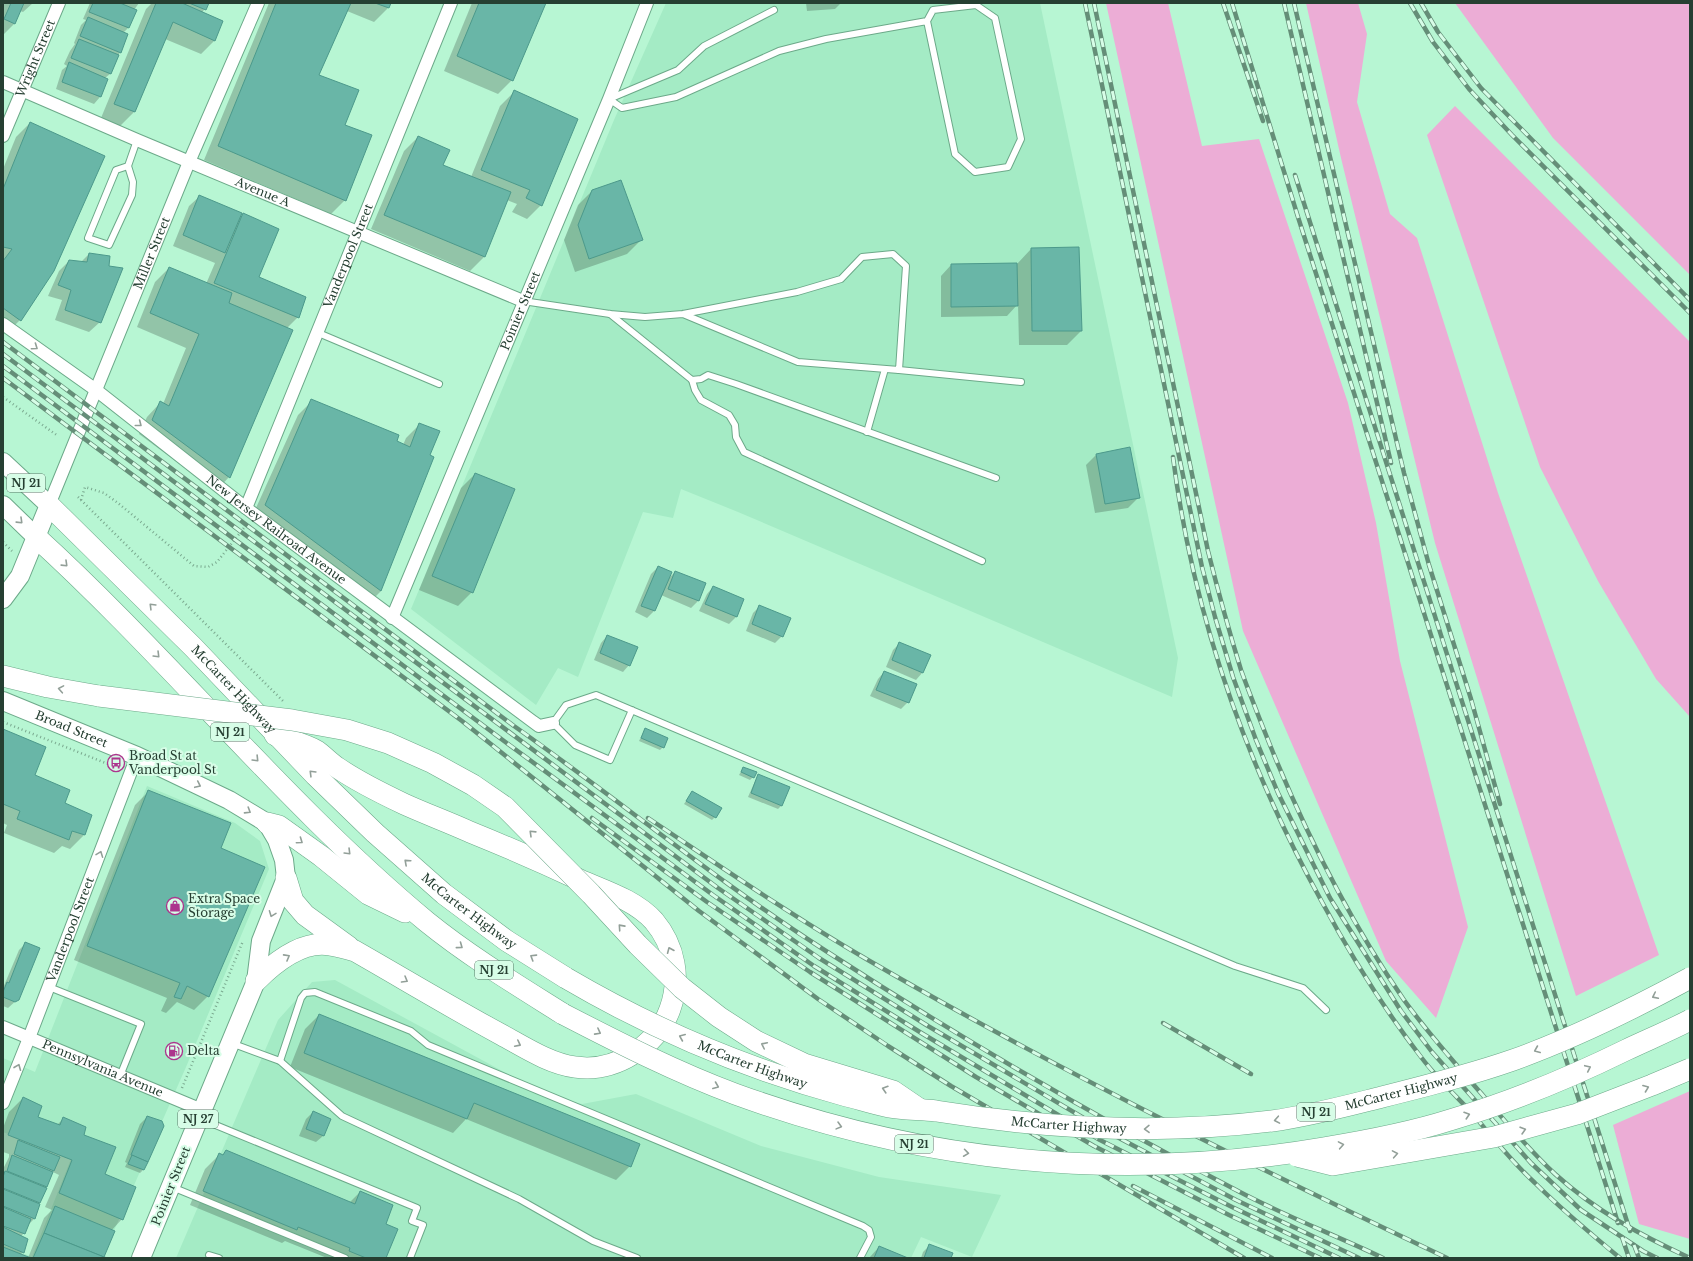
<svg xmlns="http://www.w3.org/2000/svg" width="1693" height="1261" viewBox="0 0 1693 1261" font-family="'Libre Baskerville',serif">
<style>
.built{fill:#a4ebc5}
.green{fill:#ecadd6}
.shadow{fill:#0003;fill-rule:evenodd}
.building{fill:#69b6a7;stroke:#4c998b}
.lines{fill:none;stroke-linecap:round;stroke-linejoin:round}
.lane-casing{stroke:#6ca989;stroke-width:8}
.street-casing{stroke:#6ca989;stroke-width:14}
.primary-casing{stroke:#6ca989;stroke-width:20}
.highway-casing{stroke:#6ca989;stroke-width:22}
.path{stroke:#7aa98f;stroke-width:2.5;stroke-dasharray:1 3;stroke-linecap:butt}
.lane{stroke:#fff;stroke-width:6}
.street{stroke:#fff;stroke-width:12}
.primary{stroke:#fff;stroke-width:18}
.highway{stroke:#fff;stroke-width:21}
.rail-casing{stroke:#658e78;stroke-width:4.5}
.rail{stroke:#d7fde7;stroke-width:3;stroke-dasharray:9;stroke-linecap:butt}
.highway-bridge-casing{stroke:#6ca989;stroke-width:22;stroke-linecap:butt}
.highway-bridge{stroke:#fff;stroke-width:21}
.oneway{stroke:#929f98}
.labels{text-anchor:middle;stroke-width:4;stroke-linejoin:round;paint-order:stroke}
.shield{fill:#d7fde7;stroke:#5b7868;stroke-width:1}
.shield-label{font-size:11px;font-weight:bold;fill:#263f32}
.street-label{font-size:12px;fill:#263f32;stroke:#d7fde7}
.poi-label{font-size:12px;fill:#263f32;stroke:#d7fde7;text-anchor:start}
</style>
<rect width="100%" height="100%" fill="#b7f6d3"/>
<g class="built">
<path d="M666 3H1040L1178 658 1172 697 738 512 681 489 673 518 643 512 578 677 558 668 536 705 411 609 614 120Z"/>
<path d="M147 786 235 823 260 841 269 869 186 1067 102 1258H3V1245L32 1257 71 1159 3 1132V1058L35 1072Z"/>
<path d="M335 980 548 1096 582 1104 636 1094 761 1146 879 1177 1001 1195 972 1257 921 1237 911 1258H176L278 1020 312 982Z"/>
</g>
<g class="green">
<path d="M1106 3H1168L1202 146 1259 139 1348 403 1376 523 1400 661 1468 927 1436 1018 1386 961 1243 631Z"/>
<path d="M1306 3H1358L1367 34 1357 102 1390 214 1417 238 1498 493 1659 955 1576 996 1435 543 1341 158Z"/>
<path d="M1455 3H1690V275L1553 138Z"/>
<path d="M1455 106 1690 342V717L1656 679 1598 581 1540 467 1427 135Z"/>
<path d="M1690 1091V1239L1639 1224 1613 1125Z"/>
</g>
<g class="shadow">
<path d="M3 3H33L23 12 20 11 15 23 3 35Z"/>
<path d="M90 3H139L134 10 128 28 123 33 120 52 110 74 105 78 107 79 100 97 94 104 56 89 62 70 67 66 64 64 70 51 75 44 74 43 81 25 86 20 83 19Z"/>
<path d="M152 3H208L202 13 215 40 201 54 165 39 134 112 120 126 101 118 146 9Z"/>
<path d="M269 3H390L388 8 374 22 347 11 318 76 344 125 345 200 331 214 204 160Z"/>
<path d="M472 3H545L512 80 498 94 444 71Z"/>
<path d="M806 3H841L835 9 807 11Z"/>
<path d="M514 92 541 205 527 219 512 212 517 204 507 200 484 257 470 271 371 229 404 151 418 137 442 165 471 177 500 106Z"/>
<path d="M30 123 20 320 6 334 3 332V169L16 137Z"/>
<path d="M592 191 641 240 627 254 575 272 564 240 578 205Z"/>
<path d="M200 196 238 219 243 214 257 278 298 317 287 328 229 477 216 491 139 434 147 417 160 403 163 404 186 348 137 327 155 282 169 268 206 284 215 263 173 246 189 206Z"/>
<path d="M1031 249 1081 331 1067 345H1019L1018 304 1007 316 941 317V276L951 265 1017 264Z"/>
<path d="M89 254 100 322 89 332 55 320 62 300 48 296 59 271 69 261 81 262Z"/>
<path d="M312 401 403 445 406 438 420 424 429 455 381 591 367 605 251 519 298 415Z"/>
<path d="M1129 448 1139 497 1128 508 1095 513 1086 465 1096 455Z"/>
<path d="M475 474 472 592 458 606 419 590 461 488Z"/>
<path d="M658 567 667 580 675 572 705 584 698 601 691 608 661 595 654 611 647 618 635 612 651 574Z"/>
<path d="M713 587 743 599 736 617 729 624 699 611 707 594Z"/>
<path d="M760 606 782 636 775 643 746 631 753 613Z"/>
<path d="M607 636 629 665 623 672 594 660 601 643Z"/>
<path d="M900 643 929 656 922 673 916 680 886 667 893 650Z"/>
<path d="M884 672 908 702 901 709 870 696 878 679Z"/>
<path d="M645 729 663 747 660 750 639 741Z"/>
<path d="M3 730 33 775 64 804 84 835 70 849 62 846 54 853 4 833 7 825 3 823Z"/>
<path d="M743 768 753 777 750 780 739 775Z"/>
<path d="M759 776 781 806 778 809 748 797 756 779Z"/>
<path d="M149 791 220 848 263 867 208 996 194 1010 177 1002 166 1013 161 1011 167 998 74 960 135 805Z"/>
<path d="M692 792 715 817 712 820 684 804Z"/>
<path d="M26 943 18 999 8 1008 3 1006V988L19 950Z"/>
<path d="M319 1015 630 1166 616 1180 466 1119 453 1133 290 1067 305 1029Z"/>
<path d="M23 1098 36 1117 57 1125 63 1119 82 1135 103 1175 122 1219 111 1231 103 1257 105 1258H3V1169L9 1157V1154L3 1152V1128L9 1112ZM53 1172 59 1175 45 1207 52 1210 44 1218 28 1258 20 1255 23 1252 21 1237 29 1224 34 1219 39 1205 38 1204Z"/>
<path d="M313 1112 330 1119 323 1136 316 1142 299 1136 306 1119Z"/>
<path d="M147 1117 163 1126 143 1170 140 1173 125 1167 127 1163 125 1162 140 1124Z"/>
<path d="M226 1151 349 1203 360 1192 384 1224 385 1258H327L285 1241 282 1243 190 1205 205 1169 219 1155 222 1156Z"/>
<path d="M930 1245 950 1258H921L923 1252Z"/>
<path d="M879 1247 906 1258H869Z"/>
</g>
<g class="building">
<path d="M11 3H24L15 24 4 19Z"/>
<path d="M93 3H120L137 10 129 28 89 12Z"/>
<path d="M156 3H182L223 21 215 41 173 22 135 112 114 104Z"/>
<path d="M189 3H209L206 10Z"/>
<path d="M276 3H351L319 75 359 90 345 125 372 135 346 201 218 146Z"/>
<path d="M375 3H391L389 8Z"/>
<path d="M479 3H546L513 81 457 56Z"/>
<path d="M88 17 128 34 121 53 80 36Z"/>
<path d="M79 39 119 55 111 74 71 58Z"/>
<path d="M69 62 108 79 101 97 62 82Z"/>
<path d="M514 90 578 119 542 206 526 198 530 190 481 170Z"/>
<path d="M30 122 105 156 54 271 21 321 3 308V261L12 249 3 247V189Z"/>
<path d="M418 136 450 150 443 165 511 192 485 257 384 215Z"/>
<path d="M621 180 643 240 589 259 578 225 592 190Z"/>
<path d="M199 195 242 213 225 253 183 235Z"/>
<path d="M243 213 279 229 259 277 306 297 299 318 214 283Z"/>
<path d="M1079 247 1082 331H1032L1031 248Z"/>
<path d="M89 253 110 256 109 266 123 268 101 323 65 310 71 290 58 285 69 260 87 262Z"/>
<path d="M1017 263 1018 306 951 307V264Z"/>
<path d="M169 267 232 293 229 303 293 330 230 478 152 420 160 401 169 406 199 334 150 313Z"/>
<path d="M311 399 399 435 397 441 410 447 419 423 440 431 430 455 434 457 381 591 265 505Z"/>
<path d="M1130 447 1140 498 1105 504 1096 454Z"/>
<path d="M475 473 515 489 473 593 432 576Z"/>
<path d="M658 566 672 572 655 611 641 606Z"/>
<path d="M675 571 706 583 699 601 668 589Z"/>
<path d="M713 586 744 599 737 617 705 604Z"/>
<path d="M759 605 791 618 783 637 752 624Z"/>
<path d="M607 635 638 647 630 666 600 653Z"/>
<path d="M899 642 931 655 923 673 892 660Z"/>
<path d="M884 671 917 684 909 703 876 690Z"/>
<path d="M645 728 668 738 664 748 641 738Z"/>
<path d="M3 729 46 747 35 775 70 790 65 803 92 815 85 835 72 831 69 840 17 819 20 811 3 804Z"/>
<path d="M743 767 757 772 754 778 741 772Z"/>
<path d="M758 774 790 787 782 806 751 793Z"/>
<path d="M148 790 231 823 221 848 265 867 209 997 187 986 181 999 174 997 180 983 87 946Z"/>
<path d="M692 791 722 808 716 818 686 801Z"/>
<path d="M25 942 40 948 19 1000 15 1002 3 997V992L7 982 9 983Z"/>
<path d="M319 1014 640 1144 631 1167 474 1103 467 1119 304 1053Z"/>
<path d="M23 1097 42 1106 38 1117 60 1125 63 1117 86 1127 84 1135 116 1147 105 1174 136 1187 123 1220 59 1193 72 1160 8 1135Z"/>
<path d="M313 1111 331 1119 324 1136 306 1129Z"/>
<path d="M147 1116 162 1121 164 1126 148 1162 131 1155Z"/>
<path d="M18 1140 60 1157 54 1171 14 1154Z"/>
<path d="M226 1150 355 1204 360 1191 393 1205 386 1224 398 1229 386 1258H366L349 1251 350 1248 298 1227 297 1230 203 1191 219 1153 223 1155Z"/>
<path d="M12 1155 53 1172 47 1187 7 1171Z"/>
<path d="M132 1155 148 1162 144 1170 128 1164Z"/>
<path d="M5 1171 47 1188 40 1203 3 1188V1177Z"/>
<path d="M3 1189 40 1204 35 1219 3 1206Z"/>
<path d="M55 1206 115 1231 104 1257 44 1233Z"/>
<path d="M3 1207 31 1219 25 1234 3 1226Z"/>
<path d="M3 1227 28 1239 24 1253 3 1244Z"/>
<path d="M44 1233 104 1257 108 1258H33Z"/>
<path d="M929 1244 953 1253 951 1258H924Z"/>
<path d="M879 1246 908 1258H874Z"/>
<path d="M3 1247 31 1258H3Z"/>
</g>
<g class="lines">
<g class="lane-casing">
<g id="lane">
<path d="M774 10 704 46 678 70 609 99 622 108 676 97 779 51 826 39 927 21 955 154 975 172 1008 167 1021 139 995 18 976 5 933 10 927 21"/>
<path d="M128 166 116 170 88 238 109 245 132 195 133 182 128 166 137 140"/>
<path d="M523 301 610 314 645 317 683 314 797 292 841 279 862 257 893 254 906 266 899 370 798 362 683 314"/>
<path d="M610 314 692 380 701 379 708 375 736 384 996 478"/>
<path d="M316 332 439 384"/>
<path d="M899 370 1021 382"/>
<path d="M692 380 695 390 701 400 729 415 735 425 736 437 744 452 982 561"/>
<path d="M867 432 885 369"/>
<path d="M632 710 610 760 575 745 553 723 566 705 596 695 1235 966 1303 988 1326 1010"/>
<path d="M49 987 141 1024 120 1076"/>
<path d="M231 1043 280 1061 342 1116 519 1199 593 1241 637 1258"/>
<path d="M280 1061 301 998 305 993 315 992 411 1031 428 1045 863 1226 869 1230 871 1237 860 1258"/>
<path d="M201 1119 417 1208 412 1221 423 1225 410 1258"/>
<path d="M172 1187 345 1258"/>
<path d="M209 1255 219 1258"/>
</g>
</g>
<g class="street-casing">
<g id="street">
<path id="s1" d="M3 82 137 140 523 301"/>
<path id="s2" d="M3 136 59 3"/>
<path id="s3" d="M3 324 96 390 246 508 532 721 539 726 553 723"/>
<path id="s4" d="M49 505 189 162 258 3"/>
<path id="s5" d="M246 508 451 3"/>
<path id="s6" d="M392 618 609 99 647 3"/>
<path id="s7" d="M3 1027 202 1110"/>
<path id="s8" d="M3 1103 29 1038 137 756"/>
</g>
</g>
<g class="primary-casing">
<g id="primary">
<path d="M3 462 49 505 20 576 3 599"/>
<path d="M3 505 36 537"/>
<path id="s9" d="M3 701 137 756 229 800 267 823 277 840 284 860 286 878 261 941 256 981 141 1258"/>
</g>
</g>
<g class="highway-casing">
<g id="highway">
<path id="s10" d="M49 505 193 647 315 775 375 833 444 894 507 941 566 978"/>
<path d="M36 537C171 660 286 805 427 922 469 956 517 985 563 1014"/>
<path d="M3 676 48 687 99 696"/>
<path d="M267 823 279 826 321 856 368 894 405 912"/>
<path d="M286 878 293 901 305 915 349 947"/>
<path d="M256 981C275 962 302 940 330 945 339 946 347 949 355 951 404 979 452 1008 502 1035 524 1047 550 1064 575 1067 615 1073 657 1046 670 1009 681 979 675 946 654 921 635 900 605 891 580 880 544 863 507 847 470 832 448 822 426 814 404 804 383 794 357 781 338 768 330 763 324 756 317 751 305 744 288 740 275 735"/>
</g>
</g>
<g class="path">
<path d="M3 397 58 436"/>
<path d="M78 497 283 701"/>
<path d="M81 500 85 487 104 493 118 503 194 566 208 567 217 562 247 524"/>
<path d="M3 542 12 551"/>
<path d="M3 722 118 768"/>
<path d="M182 1088 243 941"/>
</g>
<use href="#lane" class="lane"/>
<use href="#street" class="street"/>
<use href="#primary" class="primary"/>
<use href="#highway" class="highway"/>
<g class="rail-casing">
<g id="rail">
<path d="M1085 3 1202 567 1215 617 1233 677 1256 740 1278 793 1330 898 1401 1011 1432 1052 1531 1163 1581 1210 1643 1251 1657 1258"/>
<path d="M1094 3 1208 551C1218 591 1229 631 1241 670 1250 695 1260 720 1270 745 1306 834 1349 920 1404 1000 1427 1032 1454 1062 1480 1092 1504 1120 1528 1149 1555 1174 1596 1211 1640 1235 1690 1258"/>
<path d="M1223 3 1263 121"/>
<path d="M1232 3 1298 217 1618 1223"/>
<path d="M1284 3 1391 463"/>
<path d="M1294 3 1404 473 1429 565 1471 699 1500 804"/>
<path d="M1410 3 1433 42 1469 89 1512 135 1690 313"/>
<path d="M1421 3 1438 32 1481 88 1690 300"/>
<path d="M1295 175 1630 1231"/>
<path d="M3 342 514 726C619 800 718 882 826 951 960 1038 1097 1118 1238 1191 1285 1216 1335 1235 1383 1258"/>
<path d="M3 354 718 888 819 958 928 1026 1104 1130 1236 1200 1359 1258"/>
<path d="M3 366 504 741 713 895 814 966 923 1034 1100 1140 1232 1207 1339 1258"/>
<path d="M3 378 462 721 699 911 818 999 888 1046 951 1086 1244 1258"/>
<path d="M1173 457C1193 614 1246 764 1322 902 1351 956 1384 1009 1421 1057 1436 1077 1455 1095 1472 1113 1492 1137 1512 1162 1535 1183 1562 1210 1591 1234 1620 1258"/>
<path d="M592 818 707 902 810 972 976 1077 1094 1146 1229 1215 1320 1258"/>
<path d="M648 818C720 866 792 916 868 960 1055 1069 1251 1165 1447 1258"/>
<path d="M1163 1023 1251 1074"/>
<path d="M1133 1186 1272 1258"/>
<path d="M1622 1237 1629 1258"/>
<path d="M1634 1245 1639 1258"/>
</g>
</g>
<use href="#rail" class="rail"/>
<g class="highway-bridge-casing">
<g id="highway-bridge">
<path d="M99 696 292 720 347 730 388 743 433 763 473 785 505 807 591 894 638 945 682 988 719 1017 756 1041 804 1064 893 1091 918 1108"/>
<path id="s11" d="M566 978C653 1029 747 1069 843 1095 859 1099 874 1104 889 1107 904 1110 921 1109 936 1111 1048 1129 1160 1135 1272 1121 1309 1116 1346 1106 1382 1097 1426 1086 1470 1075 1513 1060 1574 1038 1633 1009 1690 978"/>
<path d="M563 1014C619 1043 676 1072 735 1094 927 1164 1122 1182 1323 1148 1366 1141 1409 1133 1450 1120 1511 1102 1569 1078 1626 1050 1647 1040 1669 1031 1690 1020"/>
<path d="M1297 1156 1333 1165 1494 1137 1577 1114 1652 1085 1690 1069"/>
</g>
</g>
<use href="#highway-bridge" class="highway-bridge"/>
</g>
<defs><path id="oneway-chevron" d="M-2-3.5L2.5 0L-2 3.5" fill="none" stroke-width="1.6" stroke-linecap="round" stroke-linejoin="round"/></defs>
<g class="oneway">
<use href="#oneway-chevron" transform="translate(35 347) rotate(35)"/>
<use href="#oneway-chevron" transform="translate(139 424) rotate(38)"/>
<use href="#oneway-chevron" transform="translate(20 521) rotate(44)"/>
<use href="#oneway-chevron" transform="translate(65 564) rotate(44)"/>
<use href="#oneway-chevron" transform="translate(152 606) rotate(-135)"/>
<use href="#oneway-chevron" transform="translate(157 655) rotate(45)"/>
<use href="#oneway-chevron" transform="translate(61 689) rotate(-170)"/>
<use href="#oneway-chevron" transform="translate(256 759) rotate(46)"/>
<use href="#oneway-chevron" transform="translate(312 773) rotate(-135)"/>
<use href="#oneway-chevron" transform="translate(198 785) rotate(25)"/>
<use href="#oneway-chevron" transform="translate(248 811) rotate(32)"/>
<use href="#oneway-chevron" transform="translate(532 833) rotate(-136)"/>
<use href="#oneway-chevron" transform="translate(300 841) rotate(35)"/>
<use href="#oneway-chevron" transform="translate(348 852) rotate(45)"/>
<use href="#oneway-chevron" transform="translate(100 854) rotate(-69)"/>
<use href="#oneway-chevron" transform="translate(407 862) rotate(-138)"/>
<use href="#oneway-chevron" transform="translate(272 914) rotate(111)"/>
<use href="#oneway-chevron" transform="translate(621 927) rotate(-132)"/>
<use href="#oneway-chevron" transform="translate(460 946) rotate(36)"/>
<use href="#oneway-chevron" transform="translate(670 950) rotate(-113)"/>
<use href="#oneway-chevron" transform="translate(287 957) rotate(-29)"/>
<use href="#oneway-chevron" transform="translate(533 957) rotate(-148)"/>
<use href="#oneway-chevron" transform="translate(405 980) rotate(30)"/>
<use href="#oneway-chevron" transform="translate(1655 996) rotate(154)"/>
<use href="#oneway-chevron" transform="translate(598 1032) rotate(28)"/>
<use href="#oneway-chevron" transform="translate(682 1037) rotate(-157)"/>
<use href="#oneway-chevron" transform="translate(518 1044) rotate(27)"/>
<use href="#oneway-chevron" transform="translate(764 1045) rotate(-154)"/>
<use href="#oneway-chevron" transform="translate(1537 1050) rotate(157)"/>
<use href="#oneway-chevron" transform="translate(18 1067) rotate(-68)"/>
<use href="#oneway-chevron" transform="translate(1588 1068) rotate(-25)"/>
<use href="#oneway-chevron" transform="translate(716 1086) rotate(22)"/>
<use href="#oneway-chevron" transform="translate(1646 1088) rotate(-21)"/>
<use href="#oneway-chevron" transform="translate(885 1089) rotate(-163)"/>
<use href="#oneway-chevron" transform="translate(1467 1115) rotate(-18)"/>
<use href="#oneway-chevron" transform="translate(1277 1120) rotate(170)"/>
<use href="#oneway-chevron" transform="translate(839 1126) rotate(15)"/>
<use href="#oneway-chevron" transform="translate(1147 1129) rotate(179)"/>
<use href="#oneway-chevron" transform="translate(1523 1130) rotate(-16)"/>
<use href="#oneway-chevron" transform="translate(1341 1145) rotate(-10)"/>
<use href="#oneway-chevron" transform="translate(966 1153) rotate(8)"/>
<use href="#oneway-chevron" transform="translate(1395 1154) rotate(-10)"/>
</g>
<defs>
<g id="bus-ring" transform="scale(0.9)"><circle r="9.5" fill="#d7fde7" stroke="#ac358d" stroke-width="1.5"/><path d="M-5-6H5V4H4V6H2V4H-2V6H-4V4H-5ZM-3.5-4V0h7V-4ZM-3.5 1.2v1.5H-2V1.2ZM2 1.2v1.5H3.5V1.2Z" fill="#ac358d"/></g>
<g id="shop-ring" transform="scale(0.9)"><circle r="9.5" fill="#d7fde7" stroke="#ac358d" stroke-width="1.5"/><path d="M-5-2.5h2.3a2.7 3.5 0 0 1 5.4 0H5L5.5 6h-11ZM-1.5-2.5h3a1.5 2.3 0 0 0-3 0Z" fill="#ac358d"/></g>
<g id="fuel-ring" transform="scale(0.9)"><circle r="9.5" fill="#d7fde7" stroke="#ac358d" stroke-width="1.5"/><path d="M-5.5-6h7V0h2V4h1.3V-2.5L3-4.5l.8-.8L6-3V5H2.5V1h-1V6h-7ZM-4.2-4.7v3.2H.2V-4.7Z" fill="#ac358d"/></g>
</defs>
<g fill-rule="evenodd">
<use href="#bus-ring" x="116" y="763"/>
<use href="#shop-ring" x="175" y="906"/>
<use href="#fuel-ring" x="174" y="1051"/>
</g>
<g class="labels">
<g class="shield">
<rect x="7" y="474" width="38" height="18" rx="3"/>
<rect x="211" y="723" width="38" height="18" rx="3"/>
<rect x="475" y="961" width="38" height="18" rx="3"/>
<rect x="1297" y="1103" width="38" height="18" rx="3"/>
<rect x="178" y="1110" width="40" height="18" rx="3"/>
<rect x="895" y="1135" width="38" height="18" rx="3"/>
</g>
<g class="shield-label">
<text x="26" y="487">NJ 21</text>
<text x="230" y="736">NJ 21</text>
<text x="494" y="974">NJ 21</text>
<text x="1316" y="1116">NJ 21</text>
<text x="198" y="1123">NJ 27</text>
<text x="914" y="1148">NJ 21</text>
</g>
<g class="street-label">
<text dy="4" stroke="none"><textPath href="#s2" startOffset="84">Wright Street</textPath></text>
<text dy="4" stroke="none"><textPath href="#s1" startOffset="282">Avenue A</textPath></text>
<text dy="4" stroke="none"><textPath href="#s4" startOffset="272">Miller Street</textPath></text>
<text dy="4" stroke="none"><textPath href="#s5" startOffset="272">Vanderpool Street</textPath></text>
<text dy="4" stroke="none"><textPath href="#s6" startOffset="333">Poinier Street</textPath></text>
<text dy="4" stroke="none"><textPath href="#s3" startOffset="342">New Jersey Railroad Avenue</textPath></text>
<text dy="4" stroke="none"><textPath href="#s10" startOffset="261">McCarter Highway</textPath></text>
<text dy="4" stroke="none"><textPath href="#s9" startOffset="74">Broad Street</textPath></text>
<text dy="4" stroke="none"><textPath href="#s10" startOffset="585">McCarter Highway</textPath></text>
<text dy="4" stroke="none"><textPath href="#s8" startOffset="186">Vanderpool Street</textPath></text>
<text dy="4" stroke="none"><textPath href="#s11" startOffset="206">McCarter Highway</textPath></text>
<text dy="4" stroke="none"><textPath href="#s7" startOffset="108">Pennsylvania Avenue</textPath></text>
<text dy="4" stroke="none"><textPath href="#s11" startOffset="866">McCarter Highway</textPath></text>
<text dy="4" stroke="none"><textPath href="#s11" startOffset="530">McCarter Highway</textPath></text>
<text transform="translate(171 1186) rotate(-68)" y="4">Poinier Street</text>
</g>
<g class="poi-label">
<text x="129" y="760">Broad St at<tspan x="129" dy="14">Vanderpool St</tspan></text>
<text x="188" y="903">Extra Space<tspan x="188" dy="14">Storage</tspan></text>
<text x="187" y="1055">Delta</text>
</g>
</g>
<rect width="1693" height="1261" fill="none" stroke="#263f32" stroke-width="8"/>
</svg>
